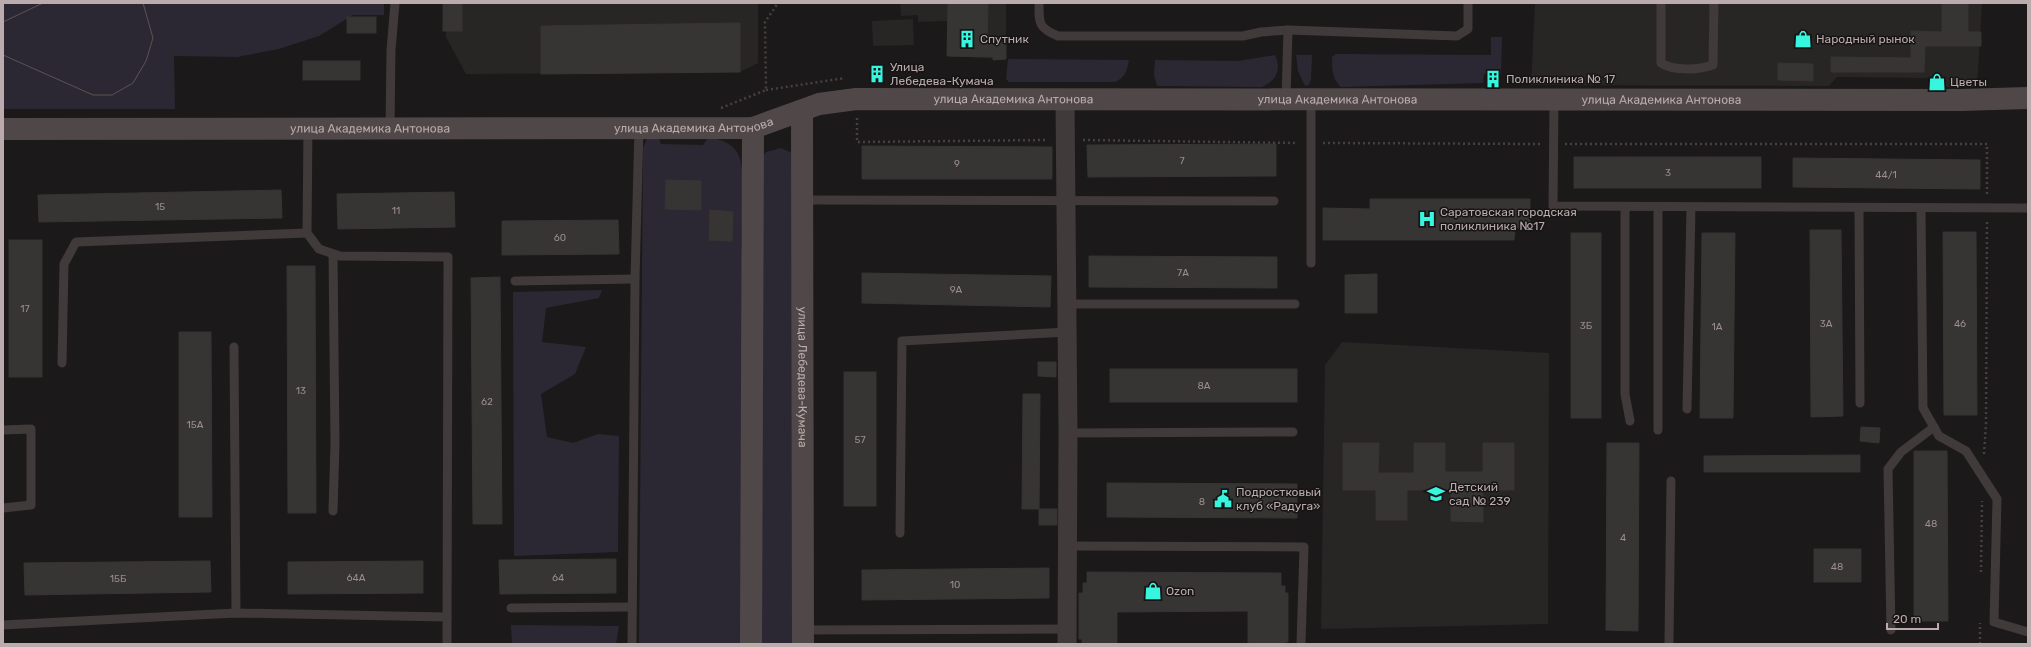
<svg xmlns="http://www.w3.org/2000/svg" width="2031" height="647" viewBox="0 0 2031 647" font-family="Rubik,sans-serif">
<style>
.built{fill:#282525}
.green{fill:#2c2833}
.building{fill:#373434;stroke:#373433}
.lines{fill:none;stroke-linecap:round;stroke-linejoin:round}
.path{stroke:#474040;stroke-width:2.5;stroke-dasharray:2 3;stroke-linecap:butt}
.lane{stroke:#403a3a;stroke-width:9}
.street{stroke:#403a3a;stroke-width:19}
.secondary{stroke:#504848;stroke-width:22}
.tram{stroke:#5b5353;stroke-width:1}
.labels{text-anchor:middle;stroke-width:3;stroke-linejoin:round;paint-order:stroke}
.number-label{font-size:10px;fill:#9a8d8e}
.poi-label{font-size:12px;fill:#bbabac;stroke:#161414;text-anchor:start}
.street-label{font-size:12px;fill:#bbabac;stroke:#161414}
</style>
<rect width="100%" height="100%" fill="#1b1919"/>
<g class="built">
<path d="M444 3H758V63L740 72 466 74 446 37Z"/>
<path d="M900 3H1006V59L947 56 948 21 918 22V15L901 16Z"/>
<path d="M1535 3H1982L1977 87H1936L1929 78 1837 77 1829 86 1531 85Z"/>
<path d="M913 19 914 45 873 46 872 21Z"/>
<path d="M1342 342 1549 353 1548 624 1321 629 1325 365Z"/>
</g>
<g class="green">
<path d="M3 3H384V15H353L319 36 279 49 237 57 174 56 175 109H3Z"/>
<path d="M1491 37H1502L1501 74H1484L1483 83 1341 87C1332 79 1332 69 1332 57L1336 54 1491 55Z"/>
<path d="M1275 55C1282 70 1276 81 1262 87L1157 86 1154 75 1155 60 1238 61Z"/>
<path d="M1296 55H1312L1311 79 1309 85 1305 86 1298 71Z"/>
<path d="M1008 59 1129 60C1127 70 1126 77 1115 82H1009L1006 79Z"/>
<path d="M659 138 661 144 703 145 708 138C747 141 743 170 742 201 742 216 742 232 741 247L744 256 743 644H639L643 148 647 139Z"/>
<path d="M781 148 792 153 796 644H761L762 157 766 152Z"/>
<path d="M602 290 599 298 546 308 542 342 586 347 575 374 541 394 547 437 573 443 598 434 619 436 618 552 514 556 513 292Z"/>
<path d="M511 625 619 626 616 644H512Z"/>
</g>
<g class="building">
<rect x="443" y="3" width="19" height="28"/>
<path d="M948 3H988L987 44 1006 43V59L993 60V57L947 56Z"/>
<path d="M1942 3H1968V32H1981V46H1925L1924 72H1831V57L1911 58V31L1942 32Z"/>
<rect x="347" y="17" width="29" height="16"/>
<path d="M740 23V72L541 74V26Z"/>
<rect x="303" y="61" width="57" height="19"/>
<path d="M1778 63 1813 64V81L1778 80Z"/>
<path d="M1276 144V176L1088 177 1087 145Z"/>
<path d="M862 146 1052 147V179H862Z"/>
<rect x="1574" y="157" width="187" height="31"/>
<path d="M1793 158 1980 160V189L1793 187Z"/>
<path d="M666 180 701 181V210L665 209Z"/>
<path d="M281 190 282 218 39 222 38 195Z"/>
<path d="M454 192 455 227 338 229 337 194Z"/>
<path d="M1370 199H1530V228H1515L1514 240H1323V208L1370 209Z"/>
<path d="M710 210 733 212 732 241 709 240Z"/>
<path d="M618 220 619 254 502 255V221Z"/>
<path d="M1810 230H1841L1843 416 1811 417Z"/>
<path d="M1943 232H1976L1977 415H1944Z"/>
<rect x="1571" y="233" width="30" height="185"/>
<path d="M1702 233H1735L1733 418H1700Z"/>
<rect x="9" y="240" width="33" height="137"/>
<path d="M1089 256 1277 257V288L1089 287Z"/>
<path d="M287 266H315L316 513H288Z"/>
<path d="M862 273 1051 276 1050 307 862 303Z"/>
<path d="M1377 274V313H1345V275Z"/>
<path d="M500 277 502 524H473L471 278Z"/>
<path d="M179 332H211L212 517H179Z"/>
<path d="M1038 362H1056V377L1038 376Z"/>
<rect x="1110" y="369" width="187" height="33"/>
<rect x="844" y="372" width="32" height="134"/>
<path d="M1023 394H1040L1039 509H1022Z"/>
<path d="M1861 427 1880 428 1879 443 1860 441Z"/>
<path d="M1343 443H1379L1378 473H1414V443H1445V472H1483V443H1514V490H1483V522L1451 521V490H1407V520H1376V490H1343Z"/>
<path d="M1607 443H1639L1638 631 1606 630Z"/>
<path d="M1914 451H1947L1948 621H1914Z"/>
<path d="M1860 455V472H1704V456Z"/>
<path d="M1107 483 1297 484V518L1107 517Z"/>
<rect x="1039" y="509" width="18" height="16"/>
<rect x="1814" y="549" width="47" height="33"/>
<path d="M616 559V593L500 594 499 560Z"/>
<path d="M210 561 211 592 25 595 24 563Z"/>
<path d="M423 561V593L288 594V562Z"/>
<path d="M1049 568V598L862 600V570Z"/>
<path d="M1087 572 1281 573V586H1285V593H1288V642H1285V644H1248V611L1117 612V644H1082V639H1079V593H1083V583H1087Z"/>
</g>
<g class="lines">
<g class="path">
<path d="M766 90 845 78"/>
<path d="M721 108 766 90 765 22 778 3"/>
<path d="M857 118V142L1048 140"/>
<path d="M1083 140 1298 143"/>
<path d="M1323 143 1542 144"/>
<path d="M1565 144H1987V196"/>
<path d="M1984 454 1986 424 1987 221"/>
<path d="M1981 572 1982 501"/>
<path d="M1980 644V623"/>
</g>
<g class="lane">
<path d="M1039 3C1039 23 1038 28 1058 36H1243L1261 32 1288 30 1457 36 1468 29V3"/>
<path d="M1661 3V63C1673 71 1699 70 1713 65L1714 3"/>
<path d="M1286 99 1288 30"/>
<path d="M1311 99V263"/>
<path d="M1554 100 1553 206 2028 208"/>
<path d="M308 128 307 233 319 249 340 256 448 257 447 644"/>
<path d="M390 128 391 50 395 3"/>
<path d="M803 200 1274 201"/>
<path d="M1625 207V394L1630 421"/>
<path d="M1658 207V430"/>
<path d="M1859 208 1860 403"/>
<path d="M1921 208 1923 408 1939 436 1966 451 1997 499 1994 622 2028 632"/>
<path d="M333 254 335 443 333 511"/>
<path d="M515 281 635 279"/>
<path d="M1067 304H1295"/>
<path d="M234 347 236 613"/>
<path d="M62 363 64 264 76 242 307 233"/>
<path d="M1687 409 1691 207"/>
<path d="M3 430 31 429V505L3 508"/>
<path d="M1068 433 1293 432"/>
<path d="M900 533 902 341 1067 332"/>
<path d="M1068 546 1304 547 1301 644"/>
<path d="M511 608 632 607"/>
<path d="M3 625 236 613 447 617"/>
<path d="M803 630 1068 629"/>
<path d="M1891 630 1888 469 1901 452 1934 427"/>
<path d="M632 644 635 279 639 127"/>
<path d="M1669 644 1671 481"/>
</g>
<path class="street" d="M1065 99 1068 433 1067 644"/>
<g class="secondary">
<path id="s1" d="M802 111 803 644"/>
<path id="s2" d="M3 129 753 128 819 104 856 99 1961 100 2028 98"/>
<path d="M751 644 753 128"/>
</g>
<g class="tram">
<path d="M3 22 43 3"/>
<path d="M3 55 93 95H112L133 83 146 61 153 38 143 3"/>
</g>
</g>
<defs>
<g id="building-bare" transform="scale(1.38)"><path d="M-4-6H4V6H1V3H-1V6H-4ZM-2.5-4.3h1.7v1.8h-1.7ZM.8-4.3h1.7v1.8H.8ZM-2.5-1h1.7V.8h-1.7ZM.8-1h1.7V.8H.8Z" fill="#36f6df" stroke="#161414" stroke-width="2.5" paint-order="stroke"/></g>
<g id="shop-bare" transform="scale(1.38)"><path d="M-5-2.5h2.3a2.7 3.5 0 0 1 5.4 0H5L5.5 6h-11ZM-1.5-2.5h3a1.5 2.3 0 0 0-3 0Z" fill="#36f6df" stroke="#161414" stroke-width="2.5" paint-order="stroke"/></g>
<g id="hospital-bare" transform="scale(1.38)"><path d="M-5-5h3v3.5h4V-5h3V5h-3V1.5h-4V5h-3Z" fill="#36f6df" stroke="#161414" stroke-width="2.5" paint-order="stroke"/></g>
<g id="school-bare" transform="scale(1.38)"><path d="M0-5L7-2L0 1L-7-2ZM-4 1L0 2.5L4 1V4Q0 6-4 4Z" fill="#36f6df" stroke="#161414" stroke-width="2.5" paint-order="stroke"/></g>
<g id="civic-bare" transform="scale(1.38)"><path d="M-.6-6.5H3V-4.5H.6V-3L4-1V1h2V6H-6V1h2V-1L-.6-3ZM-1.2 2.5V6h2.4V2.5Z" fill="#36f6df" stroke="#161414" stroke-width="2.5" paint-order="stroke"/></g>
</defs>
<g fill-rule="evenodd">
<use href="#building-bare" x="967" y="39"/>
<use href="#shop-bare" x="1803" y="39"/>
<use href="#building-bare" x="877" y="74"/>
<use href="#building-bare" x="1493" y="79"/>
<use href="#shop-bare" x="1937" y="82"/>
<use href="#hospital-bare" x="1427" y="219"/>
<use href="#school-bare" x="1436" y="494"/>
<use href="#civic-bare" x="1223" y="499"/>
<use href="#shop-bare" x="1153" y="591"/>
</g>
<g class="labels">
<g class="number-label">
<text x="1182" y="164">7</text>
<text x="957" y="167">9</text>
<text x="1668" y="176">3</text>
<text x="1886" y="178">44/1</text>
<text x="160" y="210">15</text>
<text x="396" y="214">11</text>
<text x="560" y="241">60</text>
<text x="1183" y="276">7А</text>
<text x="956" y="293">9А</text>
<text x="25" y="312">17</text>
<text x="1826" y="327">3А</text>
<text x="1960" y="327">46</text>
<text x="1586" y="329">3Б</text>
<text x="1717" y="330">1А</text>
<text x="1204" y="389">8А</text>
<text x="301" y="394">13</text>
<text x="487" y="405">62</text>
<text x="195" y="428">15А</text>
<text x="860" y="443">57</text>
<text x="1202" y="505">8</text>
<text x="1931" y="527">48</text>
<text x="1623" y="541">4</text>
<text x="1837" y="570">48</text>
<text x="356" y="581">64А</text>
<text x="558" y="581">64</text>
<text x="118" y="582">15Б</text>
<text x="955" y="588">10</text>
</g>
<g class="poi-label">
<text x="980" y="43">Спутник</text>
<text x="1816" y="43">Народный рынок</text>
<text x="890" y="71">Улица<tspan x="890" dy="14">Лебедева-Кумача</tspan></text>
<text x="1506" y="83">Поликлиника № 17</text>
<text x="1950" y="86">Цветы</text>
<text x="1440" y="216">Саратовская городская<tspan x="1440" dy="14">поликлиника №17</tspan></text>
<text x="1449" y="491">Детский<tspan x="1449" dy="14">сад № 239</tspan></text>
<text x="1236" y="496">Подростковый<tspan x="1236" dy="14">клуб «Радуга»</tspan></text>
<text x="1166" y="595">Ozon</text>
</g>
<g class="street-label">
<text dy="4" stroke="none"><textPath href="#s2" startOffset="1015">улица Академика Антонова</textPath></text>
<text dy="4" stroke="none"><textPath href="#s2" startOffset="1339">улица Академика Антонова</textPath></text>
<text dy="4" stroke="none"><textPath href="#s2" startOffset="1663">улица Академика Антонова</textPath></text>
<text dy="4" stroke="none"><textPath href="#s2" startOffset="691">улица Академика Антонова</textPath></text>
<text dy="4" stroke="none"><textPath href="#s2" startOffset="367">улица Академика Антонова</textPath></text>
<text dy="4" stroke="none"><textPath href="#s1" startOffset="266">улица Лебедева-Кумача</textPath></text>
</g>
</g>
<rect width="2031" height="647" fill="none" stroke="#bbabac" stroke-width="8"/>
<path d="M1887 623v6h51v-6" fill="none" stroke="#bbabac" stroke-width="2"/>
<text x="1893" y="623" font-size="12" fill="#bbabac" stroke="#161414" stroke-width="3" paint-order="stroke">20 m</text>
</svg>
